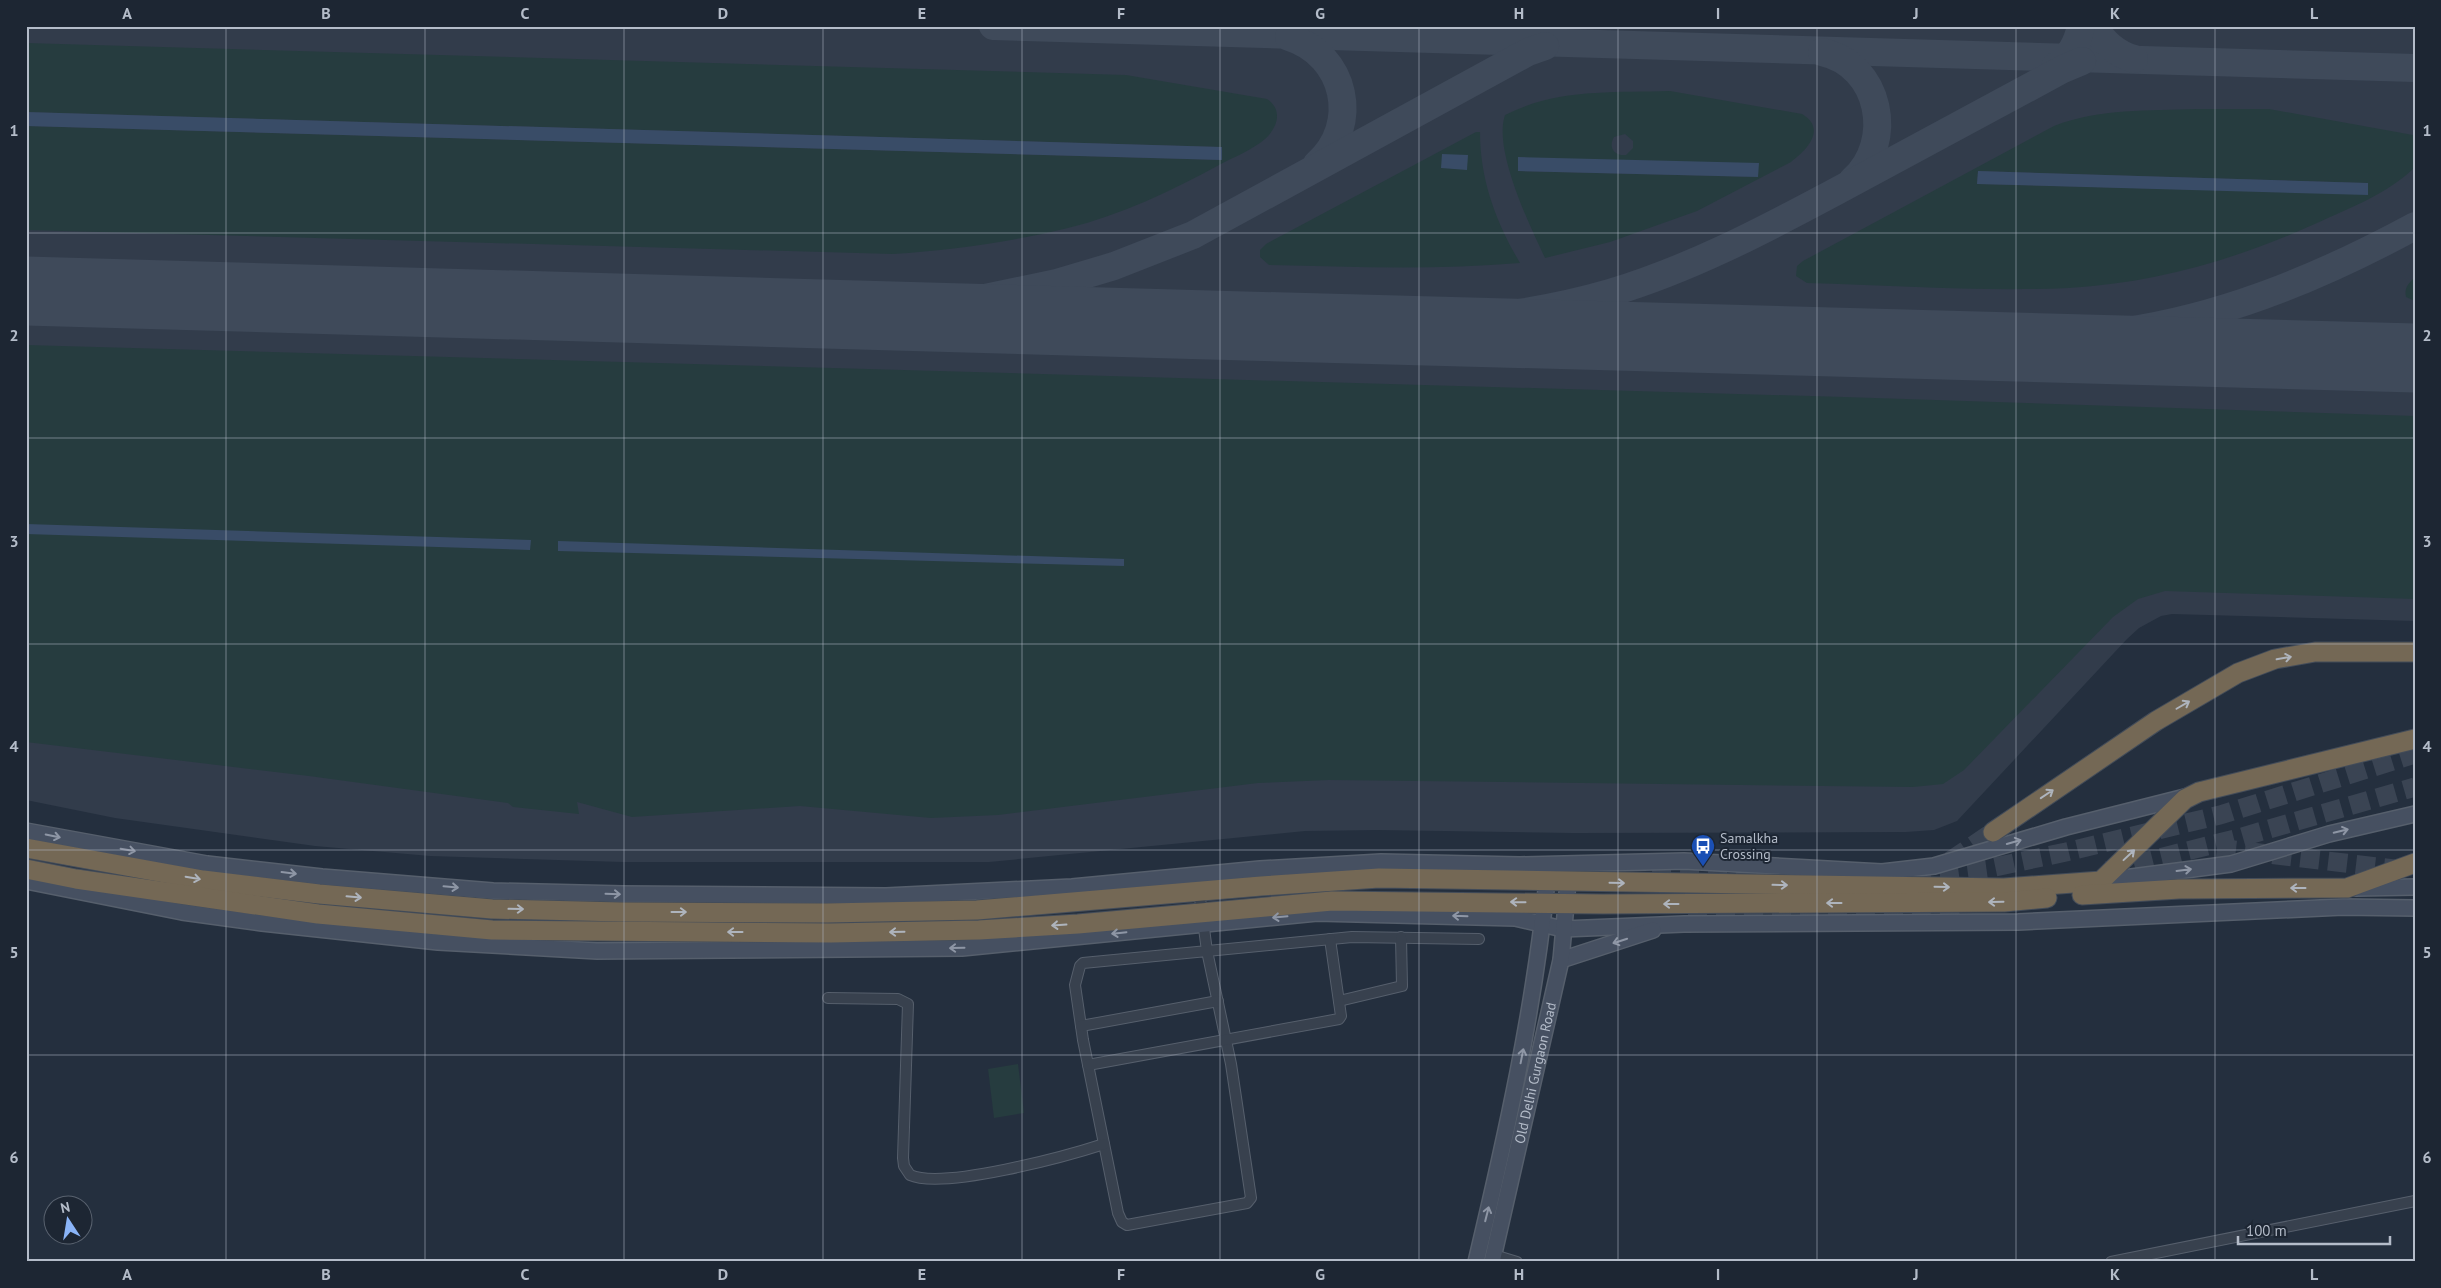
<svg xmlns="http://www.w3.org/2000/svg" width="2441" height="1288" viewBox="0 0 2441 1288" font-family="'PT Sans',sans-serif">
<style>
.airport{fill:#323c4b}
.green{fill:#263c3f;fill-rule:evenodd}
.water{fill:#394c67}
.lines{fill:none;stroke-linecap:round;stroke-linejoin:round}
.taxiway{stroke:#3f4a5a;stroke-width:28}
.runway{stroke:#3f4a5a;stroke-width:69}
.highway-tunnel{stroke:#3a4453;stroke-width:19;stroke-dasharray:19 9;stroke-linecap:butt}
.street-casing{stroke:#565f6c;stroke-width:12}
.secondary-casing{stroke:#565f6c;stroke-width:18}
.highway-casing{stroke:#434c59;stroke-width:21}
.street{stroke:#38414e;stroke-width:10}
.secondary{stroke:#465061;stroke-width:15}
.highway{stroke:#746855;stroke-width:19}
.oneway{stroke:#aeb4bd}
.oneway2{stroke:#8e96a5}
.grid{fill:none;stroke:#b4bcc9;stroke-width:1;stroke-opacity:0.55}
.labels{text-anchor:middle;stroke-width:4;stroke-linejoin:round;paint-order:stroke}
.poi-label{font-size:14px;fill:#b4bcc9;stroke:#1d2633;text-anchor:start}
.street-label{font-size:14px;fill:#b4bcc9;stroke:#1d2633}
.neatline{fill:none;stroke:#b4bcc9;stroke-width:2}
.grid-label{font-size:16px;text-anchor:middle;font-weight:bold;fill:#b4bcc9}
</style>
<rect width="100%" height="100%" fill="#242f3e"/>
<path class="airport" d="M26 26H2415V621L2172 614 2161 616 2139 628 2127 639 1957 821 1934 830 1906 832 1573 833 1377 830 1305 831 989 862H623L430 856 315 846 115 818 26 800Z"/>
<g class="green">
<path d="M26 43 1126 75 1267 99C1283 110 1278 127 1265 139 1252 150 1234 157 1219 165 1171 191 1121 215 1068 228 1010 242 952 250 893 254L26 230V126L1221 160 1222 147 26 112Z"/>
<path d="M1670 91 1802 114C1827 129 1807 150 1791 162L1697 211 1610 242 1545 258C1530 226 1493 150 1505 115 1558 88 1612 93 1670 91ZM1625 134 1633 141V148L1626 155C1614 156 1608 147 1614 137ZM1518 157H1519L1757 177 1518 171Z"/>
<path d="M2197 109H2269L2413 135 2415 167C2389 193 2350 208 2317 223 2238 259 2155 283 2069 288 1982 292 1894 285 1807 283L1796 276 1797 266 1803 261 2054 126C2100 108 2149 111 2197 109ZM1978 171 2367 183 2368 194 1977 184Z"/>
<path d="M1476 132H1480C1480 180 1496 222 1520 263 1436 270 1353 267 1269 265L1260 257V250L1266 244Z"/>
<path d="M2415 277V301L2406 297C2404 288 2408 284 2415 277Z"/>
<path d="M26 345 1844 397 2415 416V599L2165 591 2138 599 2113 617 1964 770 1943 784 1913 787 1329 780 1258 783 998 815 931 818 800 806 632 817 577 802 579 814 513 807 508 803 309 776 26 742Z"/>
<path d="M1018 1064 1024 1113 994 1118 988 1069Z"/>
</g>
<g class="water">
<path d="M26 112 1222 147V160L26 126Z"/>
<path d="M1442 154 1468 155 1467 170 1441 168Z"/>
<path d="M1518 157 1759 163 1758 177 1518 171Z"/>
<path d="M1978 171 2368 183V195L1977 184Z"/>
<path d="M26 524 531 540 530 550 26 534Z"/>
<path d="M558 541 1124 559V566L558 551Z"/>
</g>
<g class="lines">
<g class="taxiway">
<path d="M993 26 2415 68"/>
<path d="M2094 26C2103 42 2117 54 2134 59"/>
<path d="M1289 37C1346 55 1361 125 1317 164"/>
<path d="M1822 52C1881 65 1895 142 1853 180"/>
<path d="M2055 67C2070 56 2077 45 2081 26"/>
<path d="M820 312 929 307 966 302 1057 283 1114 266 1193 235 1528 52 1545 46"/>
<path d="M1327 327C1423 325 1517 320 1610 293 1690 269 1762 231 1835 192 1911 151 1987 110 2063 69L2082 61"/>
<path d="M1957 344C2018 342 2079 340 2139 329 2237 312 2328 273 2415 226"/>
</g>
<path class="runway" d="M26 291C822 316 1619 335 2415 358"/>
<g class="highway-tunnel">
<path d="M2217 848 2404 870"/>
<path d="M1950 861 1993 832"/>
<path d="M2107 871 2235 839 2415 787"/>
<path d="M1652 873 1827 875"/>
<path d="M1884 876 1925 877 1990 868 2066 852 2220 815 2415 754"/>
<path d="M346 887 463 896"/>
<path d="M1688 913 1929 915 1967 906"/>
</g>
<g class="street-casing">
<g id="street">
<path d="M1199 891 1207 951 1231 1064 1251 1198 1247 1203 1127 1225 1122 1222 1118 1213 1083 1040 1075 985 1080 966 1083 963 1352 937 1479 939"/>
<path d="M828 998 898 999 908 1004 903 1158 904 1166 910 1175C943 1190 1067 1156 1104 1144"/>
<path d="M1339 1001 1402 986 1401 937"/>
<path d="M1081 1026 1218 1001"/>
<path d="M1088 1065 1339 1019 1341 1016 1330 939"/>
<path d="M1494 1255 1517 1262"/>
<path d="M2111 1262 2415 1201"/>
</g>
</g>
<g class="secondary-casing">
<g id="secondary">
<path d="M26 831 207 864 322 877 493 891 623 894 886 896 1072 887 1260 869 1381 862 1520 865 1684 861 1882 872 1934 866 2066 827 2189 796"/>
<path d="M26 881 182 912 262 923 438 942 597 951 962 948 1317 913 1515 918 1563 929 1684 924 2018 922 2343 907 2415 908"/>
<path d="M2101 881 2231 864 2329 834 2415 814"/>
<path d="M2356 888 2415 887"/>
<path d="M1561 960 1653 930"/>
<path d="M1476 1262C1506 1136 1534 1010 1547 881"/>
<path id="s1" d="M1492 1262 1561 960 1568 882"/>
</g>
</g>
<g class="highway-casing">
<g id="highway">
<path d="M1993 832 2156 721 2238 673 2275 659 2315 652H2415"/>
<path d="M26 848 203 880 319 894 492 909 621 912 827 913 977 910 1261 886 1379 878 2004 888 2101 881 2185 799 2199 792 2415 739"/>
<path d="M26 869 76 879 318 914 492 930 831 933 979 930 1078 924 1332 901 1603 904 2004 902 2047 898"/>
<path d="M2082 895 2179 889 2347 888 2415 863"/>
</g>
</g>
<use href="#street" class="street"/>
<use href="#secondary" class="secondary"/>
<use href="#highway" class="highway"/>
</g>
<defs><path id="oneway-shaft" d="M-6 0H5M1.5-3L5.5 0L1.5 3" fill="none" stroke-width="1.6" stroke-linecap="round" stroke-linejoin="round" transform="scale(1.25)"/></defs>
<g class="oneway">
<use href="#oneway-shaft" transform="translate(2284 658) rotate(-10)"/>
<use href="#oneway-shaft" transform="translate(2183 705) rotate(-30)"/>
<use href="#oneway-shaft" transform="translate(2047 794) rotate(-34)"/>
<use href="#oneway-shaft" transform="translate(2129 855) rotate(-43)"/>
<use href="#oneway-shaft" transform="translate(193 878) rotate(10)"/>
<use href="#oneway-shaft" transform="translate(1617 883) rotate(1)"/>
<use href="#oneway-shaft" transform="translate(1780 885) rotate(1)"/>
<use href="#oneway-shaft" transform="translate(1942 887) rotate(1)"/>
<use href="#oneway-shaft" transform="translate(2298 888) rotate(-180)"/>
<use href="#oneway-shaft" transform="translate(354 897) rotate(5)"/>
<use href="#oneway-shaft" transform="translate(1518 902) rotate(-179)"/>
<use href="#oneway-shaft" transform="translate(1996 902) rotate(179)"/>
<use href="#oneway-shaft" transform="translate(1834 903) rotate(180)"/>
<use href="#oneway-shaft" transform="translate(1671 904) rotate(180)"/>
<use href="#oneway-shaft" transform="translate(516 909) rotate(1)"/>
<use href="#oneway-shaft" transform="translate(679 912)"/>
<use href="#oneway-shaft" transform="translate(1059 925) rotate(176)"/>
<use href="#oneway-shaft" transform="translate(735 932) rotate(-180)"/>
<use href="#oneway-shaft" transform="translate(897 932) rotate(179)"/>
</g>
<g class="oneway2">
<use href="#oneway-shaft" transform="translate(2341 831) rotate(-13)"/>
<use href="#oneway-shaft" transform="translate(53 836) rotate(12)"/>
<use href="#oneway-shaft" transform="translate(2014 842) rotate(-16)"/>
<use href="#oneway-shaft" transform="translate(128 850) rotate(10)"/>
<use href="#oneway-shaft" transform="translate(2184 870) rotate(-7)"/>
<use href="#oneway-shaft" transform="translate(289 873) rotate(7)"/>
<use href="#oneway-shaft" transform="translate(451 887) rotate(5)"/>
<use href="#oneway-shaft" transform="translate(613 894) rotate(2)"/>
<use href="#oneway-shaft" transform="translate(1460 916) rotate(-178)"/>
<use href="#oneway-shaft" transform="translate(1280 917) rotate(175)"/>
<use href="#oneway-shaft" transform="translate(1119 933) rotate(174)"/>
<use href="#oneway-shaft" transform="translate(1620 941) rotate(162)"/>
<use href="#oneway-shaft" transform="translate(957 948) rotate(179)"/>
<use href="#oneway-shaft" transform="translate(1522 1056) rotate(-79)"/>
<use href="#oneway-shaft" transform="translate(1487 1214) rotate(-76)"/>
</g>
<path class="grid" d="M226 26V1262M425 26V1262M624 26V1262M823 26V1262M1022 26V1262M1220 26V1262M1419 26V1262M1618 26V1262M1817 26V1262M2016 26V1262M2215 26V1262M26 233H2415M26 438H2415M26 644H2415M26 850H2415M26 1055H2415"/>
<defs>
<g id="bus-pin" transform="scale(1.25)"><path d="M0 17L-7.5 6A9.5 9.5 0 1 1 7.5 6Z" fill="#1a4fb4" stroke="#1d2633"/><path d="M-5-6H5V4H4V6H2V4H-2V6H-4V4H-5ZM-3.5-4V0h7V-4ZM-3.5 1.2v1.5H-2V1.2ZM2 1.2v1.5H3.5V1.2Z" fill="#fff"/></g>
</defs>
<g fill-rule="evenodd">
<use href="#bus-pin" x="1703" y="846"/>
</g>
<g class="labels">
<g class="poi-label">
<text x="1720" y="843">Samalkha<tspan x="1720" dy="16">Crossing</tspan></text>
</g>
<g class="street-label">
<text dy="5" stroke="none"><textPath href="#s1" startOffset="194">Old Delhi Gurgaon Road</textPath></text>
</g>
</g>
<rect width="2441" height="1288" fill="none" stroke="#1d2633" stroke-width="55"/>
<g transform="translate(68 1220) rotate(348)"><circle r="24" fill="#1d2633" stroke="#59626f"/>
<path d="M0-4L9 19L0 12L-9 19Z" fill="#8ab4f8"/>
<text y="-8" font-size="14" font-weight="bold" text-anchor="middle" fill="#b4bcc9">N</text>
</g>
<path d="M2238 1236v8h152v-8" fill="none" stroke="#b4bcc9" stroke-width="2.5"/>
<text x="2246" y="1236" font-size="15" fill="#b4bcc9" stroke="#1d2633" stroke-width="4" paint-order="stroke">100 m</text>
<rect x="28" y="28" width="2386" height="1232" class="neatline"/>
<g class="grid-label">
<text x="127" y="19">A</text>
<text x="326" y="19">B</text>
<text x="525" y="19">C</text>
<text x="723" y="19">D</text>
<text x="922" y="19">E</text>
<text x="1121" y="19">F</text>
<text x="1320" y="19">G</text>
<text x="1519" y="19">H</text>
<text x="1718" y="19">I</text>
<text x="1916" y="19">J</text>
<text x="2115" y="19">K</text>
<text x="2314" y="19">L</text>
<text x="14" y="136">1</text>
<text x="2427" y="136">1</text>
<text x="14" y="341">2</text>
<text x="2427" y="341">2</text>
<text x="14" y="547">3</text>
<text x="2427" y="547">3</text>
<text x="14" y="752">4</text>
<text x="2427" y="752">4</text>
<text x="14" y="958">5</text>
<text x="2427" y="958">5</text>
<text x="14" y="1163">6</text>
<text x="2427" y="1163">6</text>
<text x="127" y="1280">A</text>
<text x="326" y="1280">B</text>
<text x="525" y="1280">C</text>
<text x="723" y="1280">D</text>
<text x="922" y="1280">E</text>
<text x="1121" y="1280">F</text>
<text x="1320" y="1280">G</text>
<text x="1519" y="1280">H</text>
<text x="1718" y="1280">I</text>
<text x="1916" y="1280">J</text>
<text x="2115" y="1280">K</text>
<text x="2314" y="1280">L</text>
</g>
</svg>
